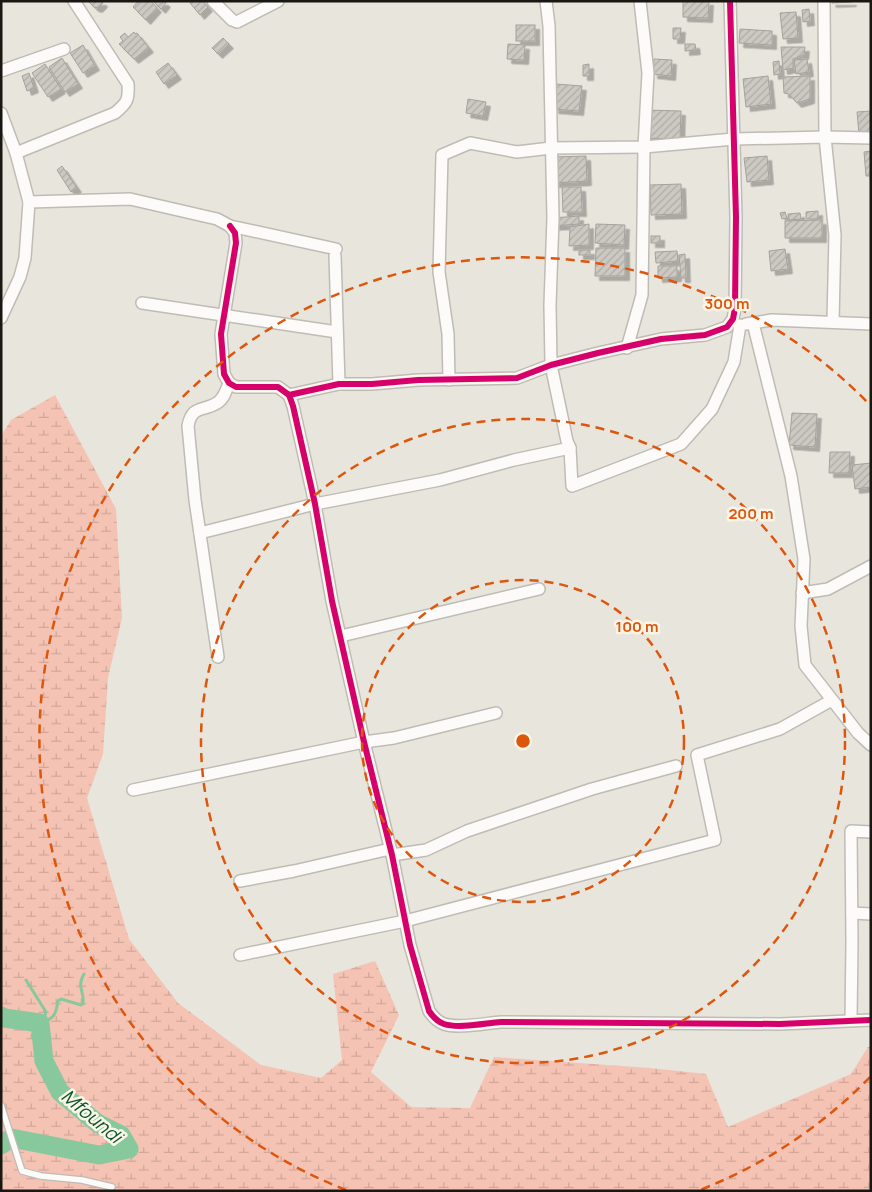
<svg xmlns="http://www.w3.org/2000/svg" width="872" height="1192" viewBox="0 0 872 1192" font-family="Manrope,sans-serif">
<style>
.wetland{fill:url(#wetland-marsh)}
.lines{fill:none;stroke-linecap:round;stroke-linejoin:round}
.stream{stroke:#87c89d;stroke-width:3}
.river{stroke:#87c89d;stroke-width:19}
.building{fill:url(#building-hatch);stroke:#a5a29c;filter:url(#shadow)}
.service-casing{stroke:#bebcb5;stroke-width:8}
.minor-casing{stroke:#bebcb5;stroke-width:14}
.service{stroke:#fcfbfa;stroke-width:5.5}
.minor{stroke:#fcfbfa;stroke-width:11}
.cycleway-casing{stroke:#faf5e6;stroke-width:9}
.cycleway{stroke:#d6006c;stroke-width:6}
.ring{fill:none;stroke:#de560c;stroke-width:2.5;stroke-dasharray:9 6}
.labels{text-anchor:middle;stroke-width:5;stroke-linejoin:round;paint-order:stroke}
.water-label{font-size:19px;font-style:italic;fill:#0d552f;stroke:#faf5e6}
.centre{fill:#de560c;stroke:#faf5e6;stroke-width:2.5}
.ring-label{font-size:15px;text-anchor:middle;font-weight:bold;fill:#de560c;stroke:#faf5e6;stroke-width:5;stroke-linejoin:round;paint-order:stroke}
</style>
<defs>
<pattern id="wetland-marsh" width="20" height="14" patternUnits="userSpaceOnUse" patternTransform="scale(1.25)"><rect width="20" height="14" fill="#f4c3b4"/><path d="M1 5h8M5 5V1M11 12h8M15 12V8" fill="none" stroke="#d1a79a"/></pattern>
<pattern id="building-hatch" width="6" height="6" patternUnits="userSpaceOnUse" patternTransform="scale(1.25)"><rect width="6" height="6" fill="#ccc9c3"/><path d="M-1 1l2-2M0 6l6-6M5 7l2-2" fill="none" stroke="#afaca6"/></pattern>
<filter id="shadow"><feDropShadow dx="4.5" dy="4.5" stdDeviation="0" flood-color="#0004"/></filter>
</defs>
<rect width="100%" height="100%" fill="#e8e5dd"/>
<path class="wetland" d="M55 395 116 509 122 618 108 678 103 754 87 798 129 939 178 1003 261 1065 321 1078 342 1060 333 974 375 961 399 1015 371 1072 411 1107 470 1108 494 1057 650 1068 706 1074 728 1127 851 1074 868 1047H871V1191H1V436L11 420Z"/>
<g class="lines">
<path class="stream" d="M26 980 46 1012 43 1022C55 1018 56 1013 58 1001L61 999 81 1005 83 1004C85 992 76 987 84 974"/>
<path class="river" d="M1 1016 4 1018 40 1023 44 1061 60 1092 97 1123 121 1135 129 1149 99 1155 11 1138 1 1145"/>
</g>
<g class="building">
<path d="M88 1H102L103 3 98 8 94 7Z"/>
<path d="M138 1H151L157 8 146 20 133 7Z"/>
<path d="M153 1H164L166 3 161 9Z"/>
<path d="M192 1H203L208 7 200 15 190 3Z"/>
<path d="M683 1H709L708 18 683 17Z"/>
<path d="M831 1H852V2L832 3Z"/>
<path d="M809 9 810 21 803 22 802 10Z"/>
<path d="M796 12 798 38 783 39 780 13Z"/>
<rect x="516" y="25" width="19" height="16"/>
<path d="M673 28H681L680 39H673Z"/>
<path d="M740 29 772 31V45L739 43Z"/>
<path d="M134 32 135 34 137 33 149 48 134 59 119 44 123 41 120 37 125 33 128 37Z"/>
<path d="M223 38 229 44 218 54 212 48Z"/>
<path d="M508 44 525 45 524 60 507 59Z"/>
<path d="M685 44H695L696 50 685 51Z"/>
<path d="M83 45 95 66 83 73 70 53Z"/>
<path d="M781 47H805L804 55 793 59V68L783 70Z"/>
<path d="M62 58 78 84 65 92 49 67Z"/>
<path d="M654 59 672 60 671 76 653 74Z"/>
<path d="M807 59 809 72 796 74 794 60Z"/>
<path d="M779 61 780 74 774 75 773 62Z"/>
<path d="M168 63 177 75 164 84 156 72Z"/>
<path d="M45 64 61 89 48 97 32 73Z"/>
<path d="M589 64V76H583V65Z"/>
<path d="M29 73 34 88 27 91 22 76Z"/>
<path d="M768 76 771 104 746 107 743 79Z"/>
<path d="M810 76V99L797 103 789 94 784 93 783 77Z"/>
<path d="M556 84 582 86 579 111 554 109Z"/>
<path d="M468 99 486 102 483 116 466 113Z"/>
<path d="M645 110 681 111 680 139 644 138Z"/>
<path d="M871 111V133L859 134 857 112Z"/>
<path d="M871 151V176H866L864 152Z"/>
<path d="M586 156 587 181 553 183V157Z"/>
<path d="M767 156 769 180 747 182 744 158Z"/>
<path d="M62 166 77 188 71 192 57 170Z"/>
<path d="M681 184 682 214 651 215 650 185Z"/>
<path d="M562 187H581L582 212H563Z"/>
<path d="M818 211V219H806V212Z"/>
<path d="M785 212 787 218 782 219 780 213Z"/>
<path d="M800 213 801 219 789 220 788 214Z"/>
<path d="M579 216V224L552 226V218Z"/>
<path d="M822 220V238H785V221Z"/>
<path d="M589 224V245L569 246 570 227Z"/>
<path d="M596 224 625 225 624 245 595 243Z"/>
<rect x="651" y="236" width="9" height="7"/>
<path d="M596 248H625V276H595Z"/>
<path d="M785 249 788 269 771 271 769 251Z"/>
<rect x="579" y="250" width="11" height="5"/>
<path d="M677 251 678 261 656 263 655 252Z"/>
<path d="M685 254 686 278H681L679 255Z"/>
<path d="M658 266H677V277L658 278Z"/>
<path d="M792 413 817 414 815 447 789 445Z"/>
<path d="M830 452H850L849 473H829Z"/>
<path d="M871 463V487L855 489 852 465Z"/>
</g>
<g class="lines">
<g class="service-casing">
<path id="service" d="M1 1105 22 1171 41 1176 82 1180 112 1187"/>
</g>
<g class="minor-casing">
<g id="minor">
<path d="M213 1 232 20 237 22 278 1"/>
<path d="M546 1 549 26 553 218 550 305 551 365 567 441 570 448 572 486 681 444 712 409 734 362 740 325"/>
<path d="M824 1 825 137 835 235 833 322"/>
<path d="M1 71 64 49"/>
<path d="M1 113 16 153 29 202 130 199 217 219 230 226 336 249"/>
<path d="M16 153 115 113C127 103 129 100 128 84L74 1"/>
<path d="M230 226 235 233 236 243 221 334 224 374 229 383 236 387H278L289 395 293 406 315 504 332 601 364 742 392 855 410 945 429 1011C433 1017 438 1022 444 1024 459 1029 486 1023 501 1022L780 1024 871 1020"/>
<path d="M335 256 339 384"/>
<path d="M142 303 337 332"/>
<path d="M1 318 20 277 25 258 29 202"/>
<path d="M753 323 791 476 804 559 801 626 805 665 858 733 871 745"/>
<path d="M746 324 772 320 871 324"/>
<path d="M627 348 642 295 644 147 648 73 640 1"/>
<path d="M449 380 448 334 439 272 442 155 470 143 517 152 551 148 644 147 734 139 825 137 871 138"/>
<path d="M289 395 339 384H372L418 380 517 378 551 365 598 353 661 339 705 335 727 327 733 319 735 308 736 217 730 1"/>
<path d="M200 533 315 504 440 480 514 460 570 448"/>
<path d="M802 593 828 589 871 566"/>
<path d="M341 636 539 589"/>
<path d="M218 657 195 500 188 426C192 405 202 412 217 403 224 399 226 391 229 383"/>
<path d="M133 790 364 742 394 738 496 713"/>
<path d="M392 855 426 850 467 831 592 789 676 766"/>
<path d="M240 881 294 871 390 849"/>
<path d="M852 913 871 914"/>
<path d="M240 955 405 921 715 840 697 755 780 729 832 700"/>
<path d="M851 1020 852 943 851 831 871 832"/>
</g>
</g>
<use href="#service" class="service"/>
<use href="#minor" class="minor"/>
<g class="cycleway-casing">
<g id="cycleway">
<path d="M230 226 235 233 236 243 221 334 224 374 229 383 236 387H278L289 395 293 406 315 504 332 601 364 742 392 855 410 945 429 1011C433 1017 438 1022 444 1024 459 1029 486 1023 501 1022L780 1024 871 1020"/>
<path d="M289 395 339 384H372L418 380 517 378 551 365 598 353 661 339 705 335 727 327 733 319 735 308 736 217 730 1"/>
</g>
</g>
<use href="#cycleway" class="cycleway"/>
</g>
<g class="ring">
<circle cx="523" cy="741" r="161"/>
<circle cx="523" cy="741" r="322"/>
<path d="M870 1077A483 483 0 0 1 700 1190M346 1190A483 483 0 1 1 870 405"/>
</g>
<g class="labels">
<g class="water-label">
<text transform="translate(92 1116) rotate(40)" y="7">Mfoundi</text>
</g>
</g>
<circle cx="523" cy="741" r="8" class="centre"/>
<g class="ring-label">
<text x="727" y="309">300 m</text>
<text x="751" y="519">200 m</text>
<text x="637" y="632">100 m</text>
</g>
<rect width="872" height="1192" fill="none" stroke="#191712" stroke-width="5"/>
</svg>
